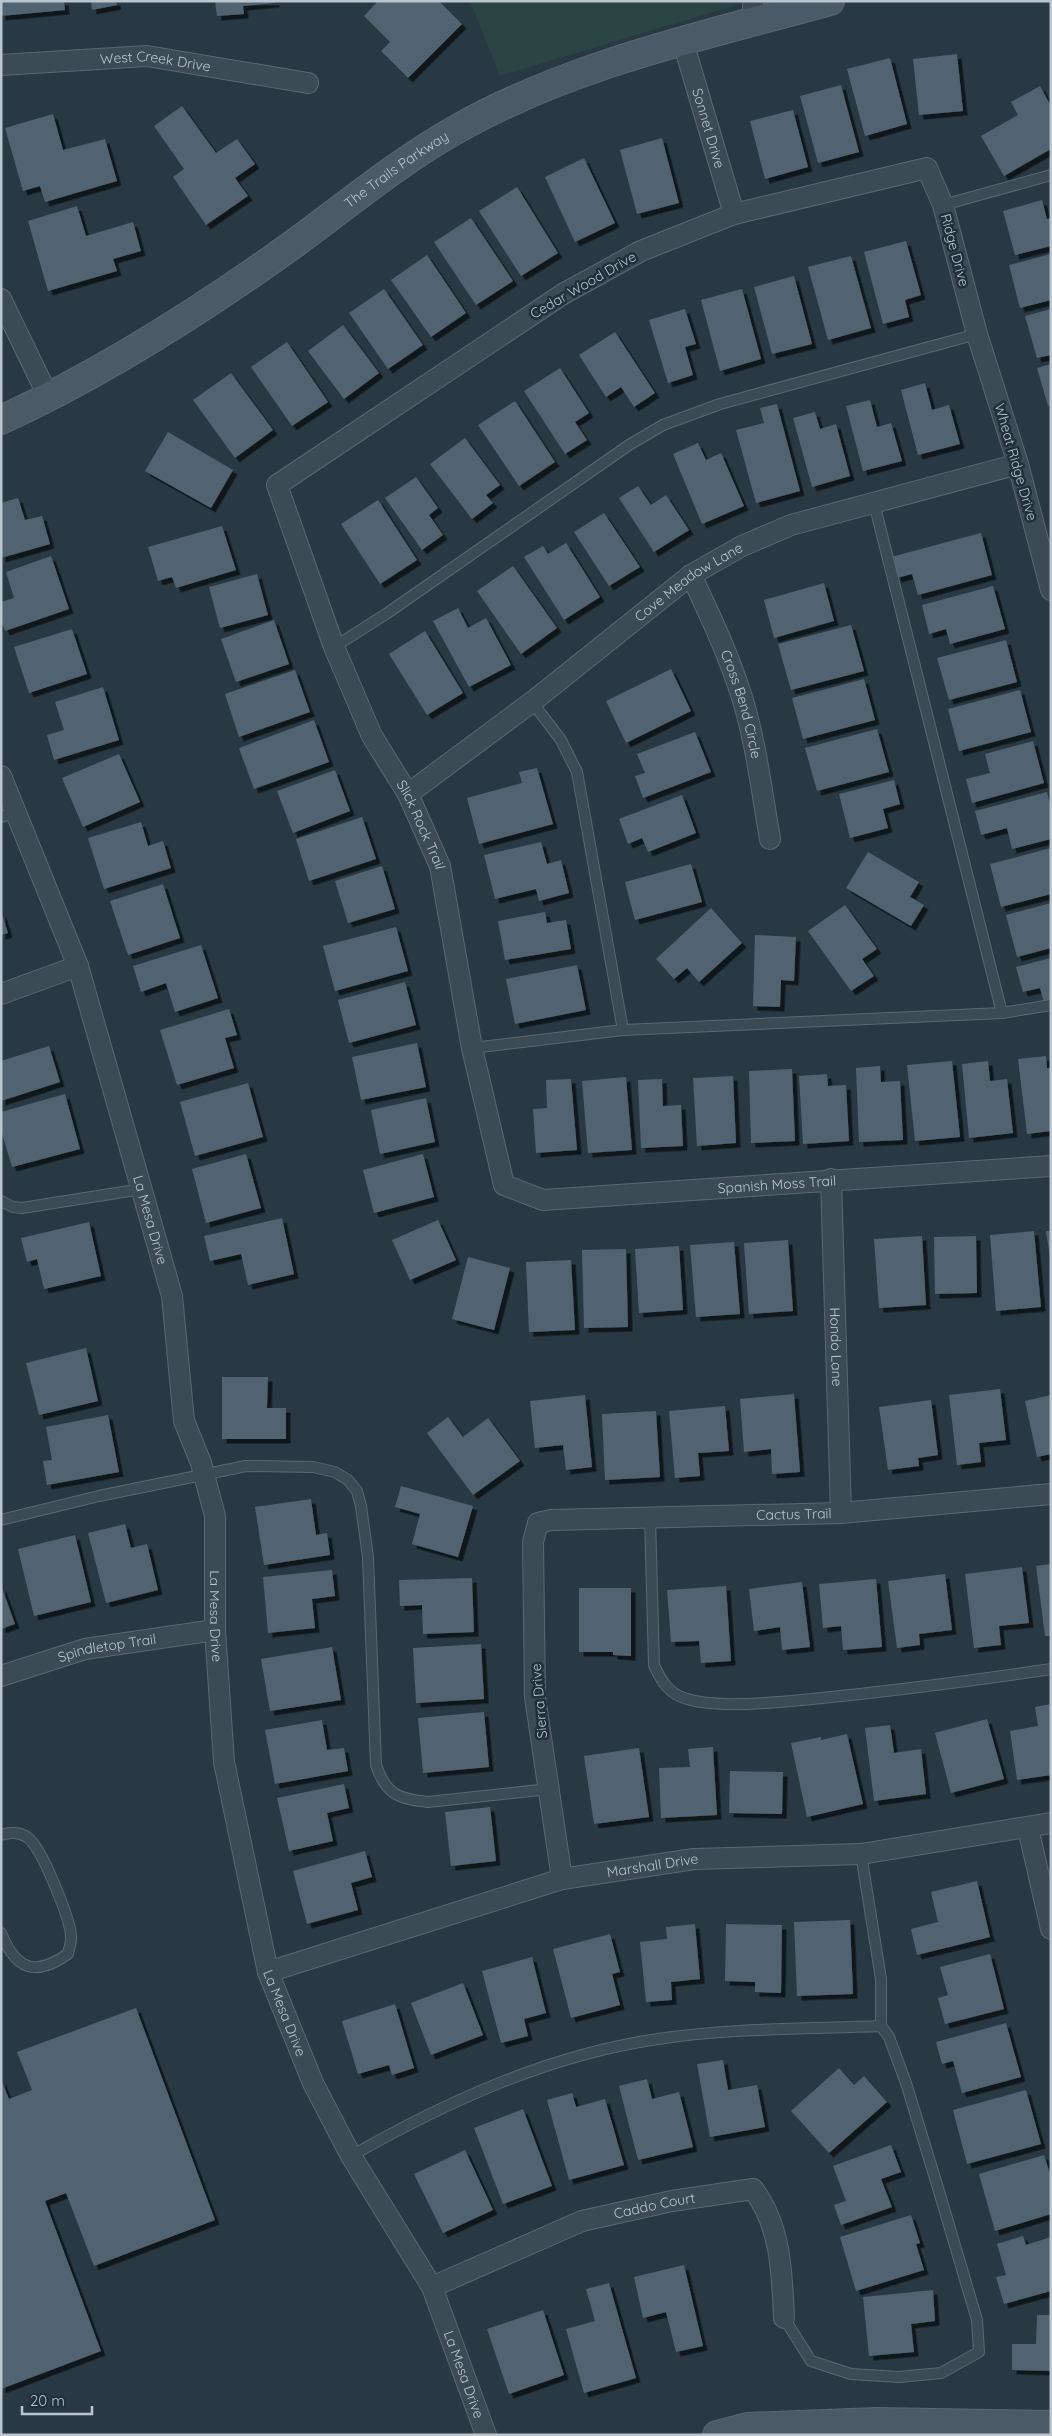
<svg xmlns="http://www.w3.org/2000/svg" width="1052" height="2436" viewBox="0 0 1052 2436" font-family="Quicksand,sans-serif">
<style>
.green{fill:#2a4543}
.building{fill:#51636f;filter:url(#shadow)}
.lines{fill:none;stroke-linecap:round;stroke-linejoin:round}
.lane-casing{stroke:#5b6871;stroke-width:12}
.street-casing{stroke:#5b6871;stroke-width:22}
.secondary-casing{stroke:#5b6871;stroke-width:30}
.lane{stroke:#3c4a54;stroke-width:10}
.street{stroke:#3c4a54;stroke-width:20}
.secondary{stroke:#4a5a67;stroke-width:28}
.labels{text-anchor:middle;stroke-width:5;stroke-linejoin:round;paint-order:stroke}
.street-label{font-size:14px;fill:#bac5cd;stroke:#202f39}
</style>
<defs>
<filter id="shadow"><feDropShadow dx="4.5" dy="4.5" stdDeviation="0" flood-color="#0009"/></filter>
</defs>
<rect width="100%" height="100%" fill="#283944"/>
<path class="green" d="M470 1H750L500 76Z"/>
<g class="building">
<path d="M1 1H64L65 10 1 16Z"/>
<path d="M91 1H116L117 5 92 10Z"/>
<path d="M215 1H275V3L243 6 244 14 217 16Z"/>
<path d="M378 1H439L462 24 408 78 381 51 390 42 364 16Z"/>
<path d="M957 54 963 111 919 115 913 59Z"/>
<path d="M890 58 907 124 865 136 847 69Z"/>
<path d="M841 85 859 152 818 163 800 96Z"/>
<path d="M1040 86 1051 106V149L1004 176 981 136 1018 115 1011 102Z"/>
<path d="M182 106 216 153 237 139 255 164 235 178 248 196 206 225 173 177 184 169 154 126Z"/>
<path d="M793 110 808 167 765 179 750 121Z"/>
<path d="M53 114 63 150 105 139 117 181 45 202 40 186 23 191 5 128Z"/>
<path d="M662 138 679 203 637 214 620 150Z"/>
<path d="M584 158 615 223 575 242 545 177Z"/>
<path d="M517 187 558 253 521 276 479 211Z"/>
<path d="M1042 200 1047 219 1051 218V246L1015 255 1003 211Z"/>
<path d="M77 206 86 236 133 222 141 251 113 259 117 271 48 291 28 221Z"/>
<path d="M471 218 513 281 476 305 434 242Z"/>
<path d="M906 241 921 295 905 300 909 317 883 324 864 252Z"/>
<path d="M1051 254V300L1020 308 1009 265Z"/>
<path d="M427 255 466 313 431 337 391 280Z"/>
<path d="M851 256 871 328 828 340 808 267Z"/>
<path d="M794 276 812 344 772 354 754 287Z"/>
<path d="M384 289 423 345 388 369 349 313Z"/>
<path d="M742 289 761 359 720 371 701 300Z"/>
<path d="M685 309 696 344 685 347 693 375 668 383 649 320Z"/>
<path d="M1051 309V355L1037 358 1025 316Z"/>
<path d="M343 325 379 373 344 399 308 351Z"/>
<path d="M615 332 655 393 634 407 621 387 606 397 579 355Z"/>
<path d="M287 342 328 402 292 426 251 367Z"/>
<path d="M1051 364V405L1048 406 1037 368Z"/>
<path d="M560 368 589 413 575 422 587 440 565 454 524 391Z"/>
<path d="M231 373 273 430 235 458 193 400Z"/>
<path d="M925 383 932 410 949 405 960 444 918 455 901 390Z"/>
<path d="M870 400 877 427 891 423 902 461 863 471 846 406Z"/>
<path d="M515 401 555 462 519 486 478 425Z"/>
<path d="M777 404 800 491 756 503 736 430 764 423 760 408Z"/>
<path d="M815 412 820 429 836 424 850 476 812 487 793 418Z"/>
<path d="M168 432 233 470 211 508 145 471Z"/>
<path d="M465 438 500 485 486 495 493 503 472 519 430 464Z"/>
<path d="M698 443 706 460 721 453 744 506 702 524 673 454Z"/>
<path d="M416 477 438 508 429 515 443 535 422 550 385 498Z"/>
<path d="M638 486 651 505 666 495 689 530 654 552 619 498Z"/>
<path d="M18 498 25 520 42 516 50 544 1 558V503Z"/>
<path d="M378 500 417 560 380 584 341 524Z"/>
<path d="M604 513 640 567 609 586 574 532Z"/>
<path d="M222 526 236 570 176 588 172 577 158 581 148 547Z"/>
<path d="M981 533 992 575 918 595 912 574 897 578 891 557Z"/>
<path d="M566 543 600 597 564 620 524 557 543 546 548 554Z"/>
<path d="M51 556 69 609 5 631 1 620V602L14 598 6 572Z"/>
<path d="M513 566 557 628 521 654 477 591Z"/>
<path d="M257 574 268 615 220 628 209 587Z"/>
<path d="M824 583 834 621 774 638 764 600Z"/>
<path d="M993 586 1005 629 950 644 946 629 929 634 922 605Z"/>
<path d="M458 608 468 628 486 618 511 665 469 687 433 621Z"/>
<path d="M274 620 289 664 236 682 221 639Z"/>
<path d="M851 625 864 671 791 690 778 644Z"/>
<path d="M72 629 87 674 29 693 14 647Z"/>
<path d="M425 631 463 693 427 715 389 654Z"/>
<path d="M1006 640 1017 682 949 700 937 658Z"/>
<path d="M671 669 691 711 626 743 606 701Z"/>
<path d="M295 670 310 712 239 737 225 694Z"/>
<path d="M864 679 875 720 803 739 792 698Z"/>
<path d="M103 687 119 740 54 760 47 735 64 730 55 702Z"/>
<path d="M1020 690 1031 732 959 751 948 709Z"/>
<path d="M314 720 329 762 254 789 239 748Z"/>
<path d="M877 729 889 772 817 791 805 748Z"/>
<path d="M695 732 711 772 643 798 635 776 645 773 637 754Z"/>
<path d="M1033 741 1044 783 972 803 966 779 990 773 985 754Z"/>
<path d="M119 754 140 802 83 827 62 778Z"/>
<path d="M537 768 553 824 479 844 467 798 522 783 519 772Z"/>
<path d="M335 770 350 811 293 833 277 791Z"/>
<path d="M894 780 900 804 883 809 888 828 850 838 839 794Z"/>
<path d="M1047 792 1051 808V839L1012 849 1007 828 981 835 975 811Z"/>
<path d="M682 795 696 833 648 852 642 838 628 844 619 819Z"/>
<path d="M362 817 376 859 309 881 296 839Z"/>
<path d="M141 822 148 846 163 841 171 868 104 889 88 838Z"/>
<path d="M541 842 547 864 561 860 569 893 539 901 536 889 495 899 484 855Z"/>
<path d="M1051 848V894L1001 907 990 864Z"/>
<path d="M868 852 919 882 910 897 924 905 911 926 846 888Z"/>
<path d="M691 864 702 902 635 920 625 882Z"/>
<path d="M382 866 395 909 348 923 335 881Z"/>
<path d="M163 884 180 938 128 955 110 901Z"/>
<path d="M1051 903V948L1017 957 1006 915Z"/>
<path d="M845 905 877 949 862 959 874 976 851 991 808 931Z"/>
<path d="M711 908 742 943 699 982 687 968 674 979 656 959Z"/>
<path d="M1 911 8 933 1 935Z"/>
<path d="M545 912 547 923 566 920 571 949 505 960 498 921Z"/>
<path d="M396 927 408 971 335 991 323 946Z"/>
<path d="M755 935 796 937 794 981 781 980 780 1007 753 1006Z"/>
<path d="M201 945 218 998 175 1012 166 983 141 992 133 966Z"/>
<path d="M1051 958V1004L1045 1006 1040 988 1023 992 1016 967Z"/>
<path d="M577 965 586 1010 515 1024 506 979Z"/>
<path d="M405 982 416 1025 349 1043 338 1000Z"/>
<path d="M229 1009 237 1035 225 1038 234 1068 177 1085 160 1030Z"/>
<path d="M417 1043 426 1087 361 1100 352 1057Z"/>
<path d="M49 1046 60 1082 1 1101V1061Z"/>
<path d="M1046 1056 1047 1068H1051V1131L1027 1134 1018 1059Z"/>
<path d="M952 1061 960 1137 915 1141 907 1065Z"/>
<path d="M988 1061 990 1081 1007 1079 1013 1133 969 1138 962 1064Z"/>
<path d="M880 1066 881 1082 900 1081 903 1140 859 1142 856 1068Z"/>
<path d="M792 1069 795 1141 751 1143 749 1071Z"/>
<path d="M827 1074 828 1086 846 1085 849 1141 803 1144 799 1076Z"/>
<path d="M733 1076 736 1143 697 1146 693 1078Z"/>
<path d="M626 1077 632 1150 588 1153 582 1081Z"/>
<path d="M571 1079 577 1150 536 1153 533 1109 547 1108 546 1080Z"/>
<path d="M662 1079 663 1106 681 1105 683 1146 641 1148 638 1080Z"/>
<path d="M248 1083 263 1137 195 1156 180 1102Z"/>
<path d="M65 1094 80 1149 12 1167 1 1130V1112Z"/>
<path d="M426 1098 435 1142 380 1154 371 1110Z"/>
<path d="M246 1154 261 1208 206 1223 192 1169Z"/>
<path d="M423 1154 434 1197 374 1213 363 1170Z"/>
<path d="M282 1218 294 1274 248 1285 241 1254 210 1261 204 1236Z"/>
<path d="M438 1220 456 1260 410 1280 392 1240Z"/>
<path d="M89 1222 101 1276 44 1289 37 1259 27 1262 21 1238Z"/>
<path d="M1034 1231 1041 1307 996 1311 990 1235Z"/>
<path d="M1046 1231H1051V1257H1050Z"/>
<path d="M922 1236 926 1305 879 1308 874 1239Z"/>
<path d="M976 1236 977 1293 935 1294 934 1237Z"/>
<path d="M788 1240 793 1311 749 1314 744 1243Z"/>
<path d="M734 1242 740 1314 696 1317 690 1245Z"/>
<path d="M679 1246 683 1310 639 1313 635 1249Z"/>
<path d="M626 1249 628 1327 584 1328 582 1250Z"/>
<path d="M468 1257 510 1268 494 1330 452 1319Z"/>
<path d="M571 1260 575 1330 529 1332 526 1262Z"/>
<path d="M86 1348 98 1401 39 1415 26 1363Z"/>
<path d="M222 1377H268L267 1408H286V1439H222Z"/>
<path d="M1000 1389 1006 1440 979 1443 981 1462 957 1465 949 1395Z"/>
<path d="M794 1394 800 1472 772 1474 771 1449 744 1452 740 1399Z"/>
<path d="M585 1395 592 1467 566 1470 563 1445 535 1448 530 1401Z"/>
<path d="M1051 1395V1454L1037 1457 1025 1401Z"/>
<path d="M931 1400 938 1455 918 1458 919 1466 888 1470 879 1407Z"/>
<path d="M725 1406 729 1451 698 1453 700 1476 675 1478 669 1411Z"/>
<path d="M656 1411 660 1477 605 1480 602 1414Z"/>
<path d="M108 1415 119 1472 47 1485 43 1461 52 1460 46 1427Z"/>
<path d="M448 1417 463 1437 488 1418 520 1461 473 1495 427 1433Z"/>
<path d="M401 1486 473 1506 458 1557 412 1544 420 1514 395 1507Z"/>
<path d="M311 1499 316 1535 327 1533 330 1555 264 1565 255 1507Z"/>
<path d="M125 1524 131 1548 147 1544 158 1590 106 1603 88 1533Z"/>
<path d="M75 1535 91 1602 34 1616 18 1549Z"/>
<path d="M1051 1564V1636H1045L1036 1566Z"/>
<path d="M1022 1567 1029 1623 999 1626 1001 1645 974 1648 965 1574Z"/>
<path d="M332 1570 335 1596 312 1599 315 1628 268 1633 263 1577Z"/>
<path d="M945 1574 952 1630 919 1634 920 1645 897 1648 888 1581Z"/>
<path d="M472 1578 474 1632 423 1634 422 1605 400 1606 399 1580Z"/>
<path d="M876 1579 882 1647 843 1650 841 1626 823 1628 819 1584Z"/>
<path d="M802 1582 810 1647 782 1650 780 1627 754 1631 749 1589Z"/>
<path d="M1 1585 15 1624 1 1629Z"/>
<path d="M726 1586 731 1661 701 1663 699 1641 671 1642 667 1590Z"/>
<path d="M579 1588H631V1656L613 1655V1652H579Z"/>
<path d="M481 1644 484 1699 416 1703 413 1648Z"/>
<path d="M332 1647 341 1700 270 1711 261 1659Z"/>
<path d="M1051 1704V1775L1017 1780 1010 1731 1038 1726 1035 1707Z"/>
<path d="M484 1712 489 1767 423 1773 418 1718Z"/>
<path d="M987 1719 1004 1779 951 1793 935 1733Z"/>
<path d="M322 1720 327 1750 344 1748 348 1771 275 1784 265 1730Z"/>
<path d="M890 1725 894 1753 921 1749 926 1794 874 1801 865 1728Z"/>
<path d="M847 1734 863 1804 807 1817 791 1743 821 1737V1740Z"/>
<path d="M713 1747 717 1815 661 1818 659 1768 690 1767 688 1749Z"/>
<path d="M639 1748 649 1817 594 1824 584 1756Z"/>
<path d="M730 1771 783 1772 782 1814 729 1813Z"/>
<path d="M344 1784 349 1808 327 1813 333 1841 289 1851 277 1798Z"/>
<path d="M490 1807 496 1861 451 1866 445 1812Z"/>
<path d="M365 1851 372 1877 351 1883 358 1910 307 1924 293 1871Z"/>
<path d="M977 1881 990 1937 917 1955 911 1929 938 1922 931 1892Z"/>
<path d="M850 1920 853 1994 797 1996 794 1922Z"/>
<path d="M695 1924 700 1979 671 1982 672 2000 646 2002 640 1942 667 1939 666 1927Z"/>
<path d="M726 1924 782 1925 781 1993 755 1992V1982L725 1981Z"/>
<path d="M610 1934 620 1972 612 1974 620 2005 571 2018 553 1949Z"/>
<path d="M990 1954 1004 2009 945 2024 938 1998 948 1995 940 1967Z"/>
<path d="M532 1957 546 2013 524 2019 528 2036 501 2043 482 1971Z"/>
<path d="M463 1983 483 2035 431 2055 411 2003Z"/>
<path d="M395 2004 414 2068 392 2075 389 2065 358 2074 342 2021Z"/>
<path d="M136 2008 215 2220 94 2266 66 2193 45 2201 101 2351 1 2389V2079L9 2099 32 2090 17 2052Z"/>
<path d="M1006 2023 1021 2077 962 2093 953 2061 942 2064 936 2042Z"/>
<path d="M723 2060 728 2090 757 2085 765 2127 710 2137 697 2064Z"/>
<path d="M839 2068 854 2085 864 2076 887 2102 829 2153 791 2111Z"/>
<path d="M647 2079 652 2099 679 2092 693 2147 638 2160 619 2086Z"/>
<path d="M1026 2090 1041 2144 967 2164 953 2110Z"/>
<path d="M572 2093 576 2107 605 2099 624 2165 569 2180 547 2100Z"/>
<path d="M523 2109 552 2186 503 2204 474 2128Z"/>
<path d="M891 2145 901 2172 881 2179 892 2207 841 2225 834 2205 846 2201 833 2166Z"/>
<path d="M465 2150 493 2210 443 2233 414 2174Z"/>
<path d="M1044 2155 1051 2177V2214L995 2231 979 2174Z"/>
<path d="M911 2215 920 2243 916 2244 924 2270 856 2291 840 2237Z"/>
<path d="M1023 2236 1026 2245 1051 2237V2291L1004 2304 996 2277 1006 2275 997 2244Z"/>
<path d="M684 2265 703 2346 676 2352 666 2312 643 2318 634 2277Z"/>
<path d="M609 2283 636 2378 584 2393 566 2329 595 2321 586 2289Z"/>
<path d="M933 2290 935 2321 911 2324 914 2352 869 2356 863 2297Z"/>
<path d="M543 2310 564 2375 509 2394 487 2329Z"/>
<path d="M1037 2315H1051V2371L1012 2370V2344H1036Z"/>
</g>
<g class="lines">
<g class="lane-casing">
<g id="lane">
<path d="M943 205 1051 175"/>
<path d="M874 503 1002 1013"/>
<path d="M334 647 386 614 629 445 663 425 720 404 977 334"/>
<path d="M532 702 561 740 577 772 623 1030"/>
<path d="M1 817 16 812"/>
<path d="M472 1048 623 1030 1002 1013 1051 1005"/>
<path d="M1 1201 13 1207 22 1208 142 1189"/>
<path d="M650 1517 654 1665C661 1681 669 1694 687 1699 720 1709 777 1702 812 1699 892 1691 971 1681 1051 1669"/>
<path d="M1 1520 99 1496 246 1466 313 1467 335 1472 348 1480 357 1491 361 1506 368 1557 376 1765C386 1795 399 1799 428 1802L549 1789"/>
<path d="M1 1835C9 1832 20 1832 27 1837 42 1847 69 1917 71 1935 72 1941 69 1948 68 1954 35 1977 16 1970 1 1933"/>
<path d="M861 1854 881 1979V2026"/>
<path d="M351 2156C446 2102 548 2055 658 2039 729 2028 809 2029 881 2026L889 2037 906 2083 938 2188 977 2320 979 2352 941 2373 899 2377 851 2374 811 2361 784 2318"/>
</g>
</g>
<g class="street-casing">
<g id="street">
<path d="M753 1V22"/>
<path id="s1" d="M683 42 734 214"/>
<path id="s2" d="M1 65 147 56 308 83"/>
<path d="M1 299 49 398"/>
<path id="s3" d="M691 575C708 611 725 647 738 685 755 734 761 787 770 839"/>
<path id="s4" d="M1051 590 1018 464 977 334 943 205 927 168 734 214 641 251 563 294 277 485 334 647 372 736 408 794 440 866 472 1048 504 1185 543 1200 1051 1166"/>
<path id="s5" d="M1 776 78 966 172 1296 184 1421 201 1463 215 1516V1630L224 1762 268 1972 313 2083 351 2156 432 2287 486 2435"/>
<path id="s6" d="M408 794 532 702 691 575 742 546 791 525 1018 464"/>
<path d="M1 994 78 966"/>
<path id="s7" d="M831 1179 841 1513"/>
<path id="s8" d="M1 1676 85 1649 215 1630"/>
<path d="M1028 1828 1051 1929"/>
<path id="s9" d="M562 1879 535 1697 533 1542 538 1523 551 1520 841 1513 1051 1494"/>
<path id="s10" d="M268 1972 562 1879 694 1859 861 1854 1051 1823"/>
<path id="s11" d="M432 2287 582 2221 672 2201 753 2189C781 2226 782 2272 784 2318"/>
</g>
</g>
<g class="secondary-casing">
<g id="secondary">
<path id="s12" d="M1 420C105 372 202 310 295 243 348 204 400 161 457 129 572 64 703 36 830 1"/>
<path d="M717 2435 748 2427 877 2422 1051 2425"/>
</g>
</g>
<use href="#lane" class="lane"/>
<use href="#street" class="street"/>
<use href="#secondary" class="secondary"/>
</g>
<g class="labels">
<g class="street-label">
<text dy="5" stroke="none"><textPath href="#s2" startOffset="155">West Creek Drive</textPath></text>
<text dy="5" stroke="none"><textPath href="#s1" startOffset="90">Sonnet Drive</textPath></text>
<text dy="5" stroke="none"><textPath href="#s12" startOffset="469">The Trails Parkway</textPath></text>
<text transform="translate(955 250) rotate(75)" y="5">Ridge Drive</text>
<text transform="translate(583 285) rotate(-30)" y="5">Cedar Wood Drive</text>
<text transform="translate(1016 462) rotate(74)" y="5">Wheat Ridge Drive</text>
<text dy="5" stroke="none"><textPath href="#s6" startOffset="352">Cove Meadow Lane</textPath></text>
<text dy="5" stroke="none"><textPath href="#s3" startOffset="139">Cross Bend Circle</textPath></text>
<text dy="5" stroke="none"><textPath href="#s4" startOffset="1542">Slick Rock Trail</textPath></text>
<text dy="5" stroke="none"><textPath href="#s4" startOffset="2189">Spanish Moss Trail</textPath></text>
<text dy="5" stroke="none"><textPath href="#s5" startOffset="469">La Mesa Drive</textPath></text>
<text dy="5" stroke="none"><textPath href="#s7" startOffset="168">Hondo Lane</textPath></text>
<text dy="5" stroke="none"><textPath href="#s9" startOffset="615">Cactus Trail</textPath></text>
<text dy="5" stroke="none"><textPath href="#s5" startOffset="874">La Mesa Drive</textPath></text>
<text dy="5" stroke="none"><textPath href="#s8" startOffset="110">Spindletop Trail</textPath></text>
<text transform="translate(539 1701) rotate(-95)" y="5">Sierra Drive</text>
<text dy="5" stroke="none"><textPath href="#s10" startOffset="400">Marshall Drive</textPath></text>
<text dy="5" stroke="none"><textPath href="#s5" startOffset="1279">La Mesa Drive</textPath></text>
<text dy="5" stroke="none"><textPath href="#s11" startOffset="238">Caddo Court</textPath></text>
<text dy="5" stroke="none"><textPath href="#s5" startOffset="1684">La Mesa Drive</textPath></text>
</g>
</g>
<rect width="1052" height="2436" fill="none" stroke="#bac5cd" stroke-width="5"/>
<path d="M22 2406v8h70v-8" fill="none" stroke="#bac5cd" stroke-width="2.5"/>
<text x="30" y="2406" font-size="15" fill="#bac5cd" stroke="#202f39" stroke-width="4" paint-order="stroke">20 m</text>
</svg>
